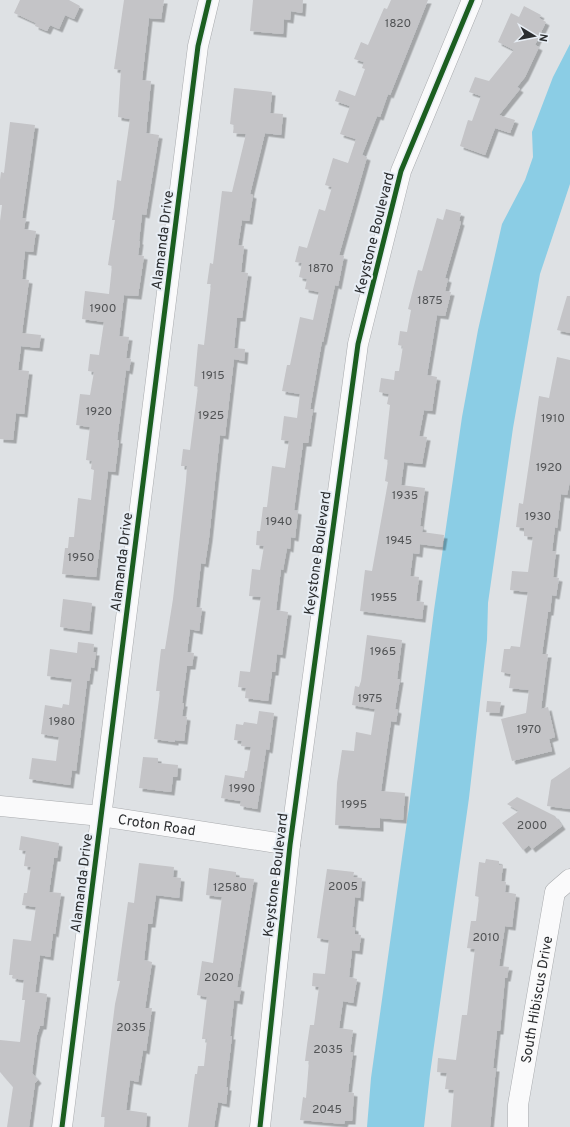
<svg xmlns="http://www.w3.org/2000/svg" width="570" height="1127" viewBox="0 0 570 1127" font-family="Overpass,sans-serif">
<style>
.water{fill:#8bcde5}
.building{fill:#c4c4c7;filter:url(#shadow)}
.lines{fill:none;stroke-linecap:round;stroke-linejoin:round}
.minor-casing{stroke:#a9abae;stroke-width:21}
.minor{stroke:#fafafb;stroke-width:20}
.cycleway-casing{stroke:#e8eef5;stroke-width:8}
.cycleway{stroke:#1b5e20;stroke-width:5}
.labels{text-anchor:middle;stroke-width:4;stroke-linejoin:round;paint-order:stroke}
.number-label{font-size:12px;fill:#515355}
.street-label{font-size:14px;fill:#2b2d2f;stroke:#e8eef5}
</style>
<defs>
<filter id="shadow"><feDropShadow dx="3.5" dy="3.5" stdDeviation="0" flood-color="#0004"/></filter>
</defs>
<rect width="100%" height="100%" fill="#dee1e4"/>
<path class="water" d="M570 44V184L540 274 513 428 488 603 487 640 469 798 430 1074 424 1127H367L371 1078 409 807 434 610 462 417 478 330 502 224 525 180 533 157 532 132 553 77Z"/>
<g class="building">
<path d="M20 0H69L80 6 74 19 65 15 59 29 50 25 47 31 35 26 36 23 14 13Z"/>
<path d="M124 0H164L161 19 149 18 142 80 151 81 146 133 159 135 146 215 142 214 139 241H140L138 255 144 256 138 296 124 295 119 336 129 337 126 358 131 359 129 371 126 370 117 440H119L115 472 108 471 96 577 62 574 65 548H68L69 537H74L78 498 91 500 94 470 91 469 92 461 86 460 90 427 76 425 80 394 90 395 94 372 88 371 90 354 99 355 104 322 82 319 85 291 109 294 112 266 108 265 115 220H112L114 207 117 180 121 181 130 119 118 117 121 70 114 69Z"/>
<path d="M253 0H303L302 13 291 11 290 20 284 19 283 34 250 31Z"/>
<path d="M391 0H428L390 95 388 94 380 117 377 116 362 155 367 157 339 255 344 256 338 286 335 285 323 342 322 341 310 409H313L308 443H303L294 510 298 511 295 538 291 537 290 549 287 548 283 570 281 569 276 610 288 612 282 655 277 654 275 672H272L268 701 245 698 246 688 238 687 240 671 250 672 261 597 249 596 252 569 260 570 264 546 256 545 257 531H260L263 507H267L272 466 285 468 289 441 281 440 284 416 297 418 300 394 282 391 287 365H290L300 317 313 320 319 292 305 289 307 279 299 277 302 263 295 262 299 246 307 248 319 209 325 211 332 187 325 185 333 158 348 163 356 139 340 134 350 106 335 101 339 90 355 96 365 69 362 68 364 62 354 59 361 42 368 45 384 8 387 9Z"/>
<path d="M524 6 541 15 539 18 546 22 535 45 539 47 525 77 517 87 520 89 499 115 515 120 510 133 495 128 485 155 460 146 468 120 472 121 481 96 469 92 475 77 489 81 514 50 498 42 511 13 519 17Z"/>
<path d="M234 88 272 92 270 113 283 114 281 135 265 133 250 194 253 195 249 221 242 220 238 245 244 246 241 272 248 273 242 318H237L234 348 245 349 244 361 234 359 225 436 220 435 209 538 205 564 201 563 196 607 202 608 199 631 190 629 187 652 194 653 192 666H187L182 703H184L182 716 187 717 184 741 175 740V742L154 739 160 691H156L161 649H165L173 599 186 481 187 466H181L183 449 190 450 198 387 194 386 198 344 204 345 211 284H207L210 263 213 264 222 191 232 192 246 134 233 133 234 125 230 124Z"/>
<path d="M10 122 35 125 22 218H26L24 229 36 231 33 252 25 251 22 279 29 280 22 333 41 335 39 348 21 346 18 370 29 371 24 414 16 413 13 440 0 439V221L2 205H0V180L1 172 4 173Z"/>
<path d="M446 209 461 213 459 221 461 222 445 278 448 279 445 291 451 292 445 316 437 315 427 375 437 377 432 411 424 410 419 436 427 437 422 464 404 462 401 485 425 488 420 526 423 527 422 532 444 535 442 547 420 544 419 554 413 553 410 576 419 577 416 601 424 602 422 619 360 611 365 570 372 571 388 482 385 481 388 460 384 459 390 405 387 404 389 394 379 392 381 378 394 380 395 371H399L403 346 398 345 400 331 407 332 411 310 408 309 418 270 422 271 437 218 443 220Z"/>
<path d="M567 296H570V333L557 330Z"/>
<path d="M557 357 570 360V481L567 495 561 494 557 528 555 527 552 551H556L553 577 559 578 556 596 552 595 550 612H548L542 654H548L541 709 548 707 555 737 549 739 552 751 512 761 501 719 526 713 529 690 509 688 511 674 501 672 504 649H510L511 646 520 647 528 592 510 590 512 571 528 572 533 537 524 536V528L516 527 519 503 523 504 539 396 549 398Z"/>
<path d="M63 599 92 603 89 631 60 627Z"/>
<path d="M367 635 402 640 397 679H400L395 709 398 710 396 722 391 721 381 791 405 793 403 820 380 818V828L335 825 337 783 342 750 354 751 356 732 371 735 375 709 352 705 355 686 359 687 361 681Z"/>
<path d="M78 642 94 644 93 652H96L94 668 91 667 89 681H87L76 771 72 770 70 785 29 779 32 758 56 761 59 737 41 734 45 705 62 708 63 704 69 705 72 679 47 676 50 649 77 653Z"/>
<path d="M487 701 501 702 499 713 486 712Z"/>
<path d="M259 711 274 713 269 750 266 749 257 809 240 806 241 801 221 798 225 775 244 778 245 771H247L251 747 241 746 242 741 234 740 236 724 243 725 244 722 257 724Z"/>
<path d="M143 757 158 758V763L178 765 177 777H173L171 792 139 788Z"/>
<path d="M570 767V809L547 806 551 780Z"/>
<path d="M517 797 555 816 562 826 532 849 529 845 523 850 502 823 519 811 507 804Z"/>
<path d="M21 836 59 843 57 858H54L49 892 61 893 55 934 53 933 50 957 40 955 35 992 47 994 43 1026H40L37 1035 32 1073 38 1080 35 1083 29 1127H7L13 1087 0 1072V1040L20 1042 25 1000H22L24 980 12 978 13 975H9L13 939 31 941 36 907 22 905 24 893H27L31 867 24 866 26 851 19 850Z"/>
<path d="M486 859 499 861V865H503L501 881 506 882 505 892 516 894 512 927 505 926 499 966 509 967 507 978H505L500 1031H497L493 1068H496L490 1127H451L454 1090 445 1089 447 1073 437 1072 438 1058 456 1060 462 1015H467L475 949 467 948 471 921H476L479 897 475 896 479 862 485 863Z"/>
<path d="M139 863 174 867 173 877 181 878 179 898 156 895 152 924H148L144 960 152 962 145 1008H152L146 1051 143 1050 138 1082 130 1080 126 1110 147 1113 146 1127H104L105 1117H101L115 1004 120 981H117L128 902 134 903Z"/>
<path d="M209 868 236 872V877L254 879 237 987 241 988 239 1001 234 1000 230 1036H232L226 1087H228L226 1104 218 1102 214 1127H188L195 1074H197L198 1066H204L207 1039H202L207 997 197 995 202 961 213 963 222 897 206 895Z"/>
<path d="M327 869 354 872 353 877 362 878 360 898 355 897 352 927 355 928V934L361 935 359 951 352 950 349 977 357 979 353 1003 343 1001 339 1028 353 1030 350 1052H353L348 1092 354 1093 352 1121H345L344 1124 300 1120 303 1097 306 1098 309 1061H305L307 1045 310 1025H314L319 987 312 986 313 973 325 974 329 940 317 938Z"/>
</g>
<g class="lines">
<g class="minor-casing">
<g id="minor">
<path id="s1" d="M0 806 101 816 290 845"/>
<path d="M62 1127 198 46 209 0"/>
<path d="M260 1127 290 845 358 344 401 171 472 0"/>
<path id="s2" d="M518 1127V1105L555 892 570 879"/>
</g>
</g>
<use href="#minor" class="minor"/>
<g class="cycleway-casing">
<g id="cycleway">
<path d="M62 1127 198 46 209 0"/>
<path d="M260 1127 290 845 358 344 401 171 472 0"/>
</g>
</g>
<use href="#cycleway" class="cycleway"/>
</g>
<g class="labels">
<g class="number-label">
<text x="398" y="27">1820</text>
<text x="321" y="272">1870</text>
<text x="430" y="304">1875</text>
<text x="103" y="312">1900</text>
<text x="213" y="379">1915</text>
<text x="99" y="415">1920</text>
<text x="211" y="419">1925</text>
<text x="553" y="422">1910</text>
<text x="549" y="471">1920</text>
<text x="405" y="499">1935</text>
<text x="538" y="520">1930</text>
<text x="279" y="525">1940</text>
<text x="399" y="544">1945</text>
<text x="81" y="561">1950</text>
<text x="384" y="601">1955</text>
<text x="383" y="655">1965</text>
<text x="370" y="702">1975</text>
<text x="62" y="725">1980</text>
<text x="529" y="733">1970</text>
<text x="242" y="792">1990</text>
<text x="354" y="808">1995</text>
<text x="532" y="829">2000</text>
<text x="343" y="890">2005</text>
<text x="230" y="891">12580</text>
<text x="486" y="941">2010</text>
<text x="219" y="981">2020</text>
<text x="131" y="1031">2035</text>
<text x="328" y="1053">2035</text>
<text x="327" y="1113">2045</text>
</g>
<g class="street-label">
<text transform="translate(374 233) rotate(-76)" y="5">Keystone Boulevard</text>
<text transform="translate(162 240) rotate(-83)" y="5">Alamanda Drive</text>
<text transform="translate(317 553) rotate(-82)" y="5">Keystone Boulevard</text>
<text transform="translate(121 562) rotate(-83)" y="5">Alamanda Drive</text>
<text dy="5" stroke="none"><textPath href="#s1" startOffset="158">Croton Road</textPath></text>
<text transform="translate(275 875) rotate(-83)" y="5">Keystone Boulevard</text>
<text transform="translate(81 883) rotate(-83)" y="5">Alamanda Drive</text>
<text dy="5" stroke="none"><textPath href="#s2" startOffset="129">South Hibiscus Drive</textPath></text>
</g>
</g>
<g transform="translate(534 36) rotate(100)" stroke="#e8eef5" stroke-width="3" paint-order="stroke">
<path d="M0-3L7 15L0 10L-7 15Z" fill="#2b2d2f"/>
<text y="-6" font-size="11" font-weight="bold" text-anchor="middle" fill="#2b2d2f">N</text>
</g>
</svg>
